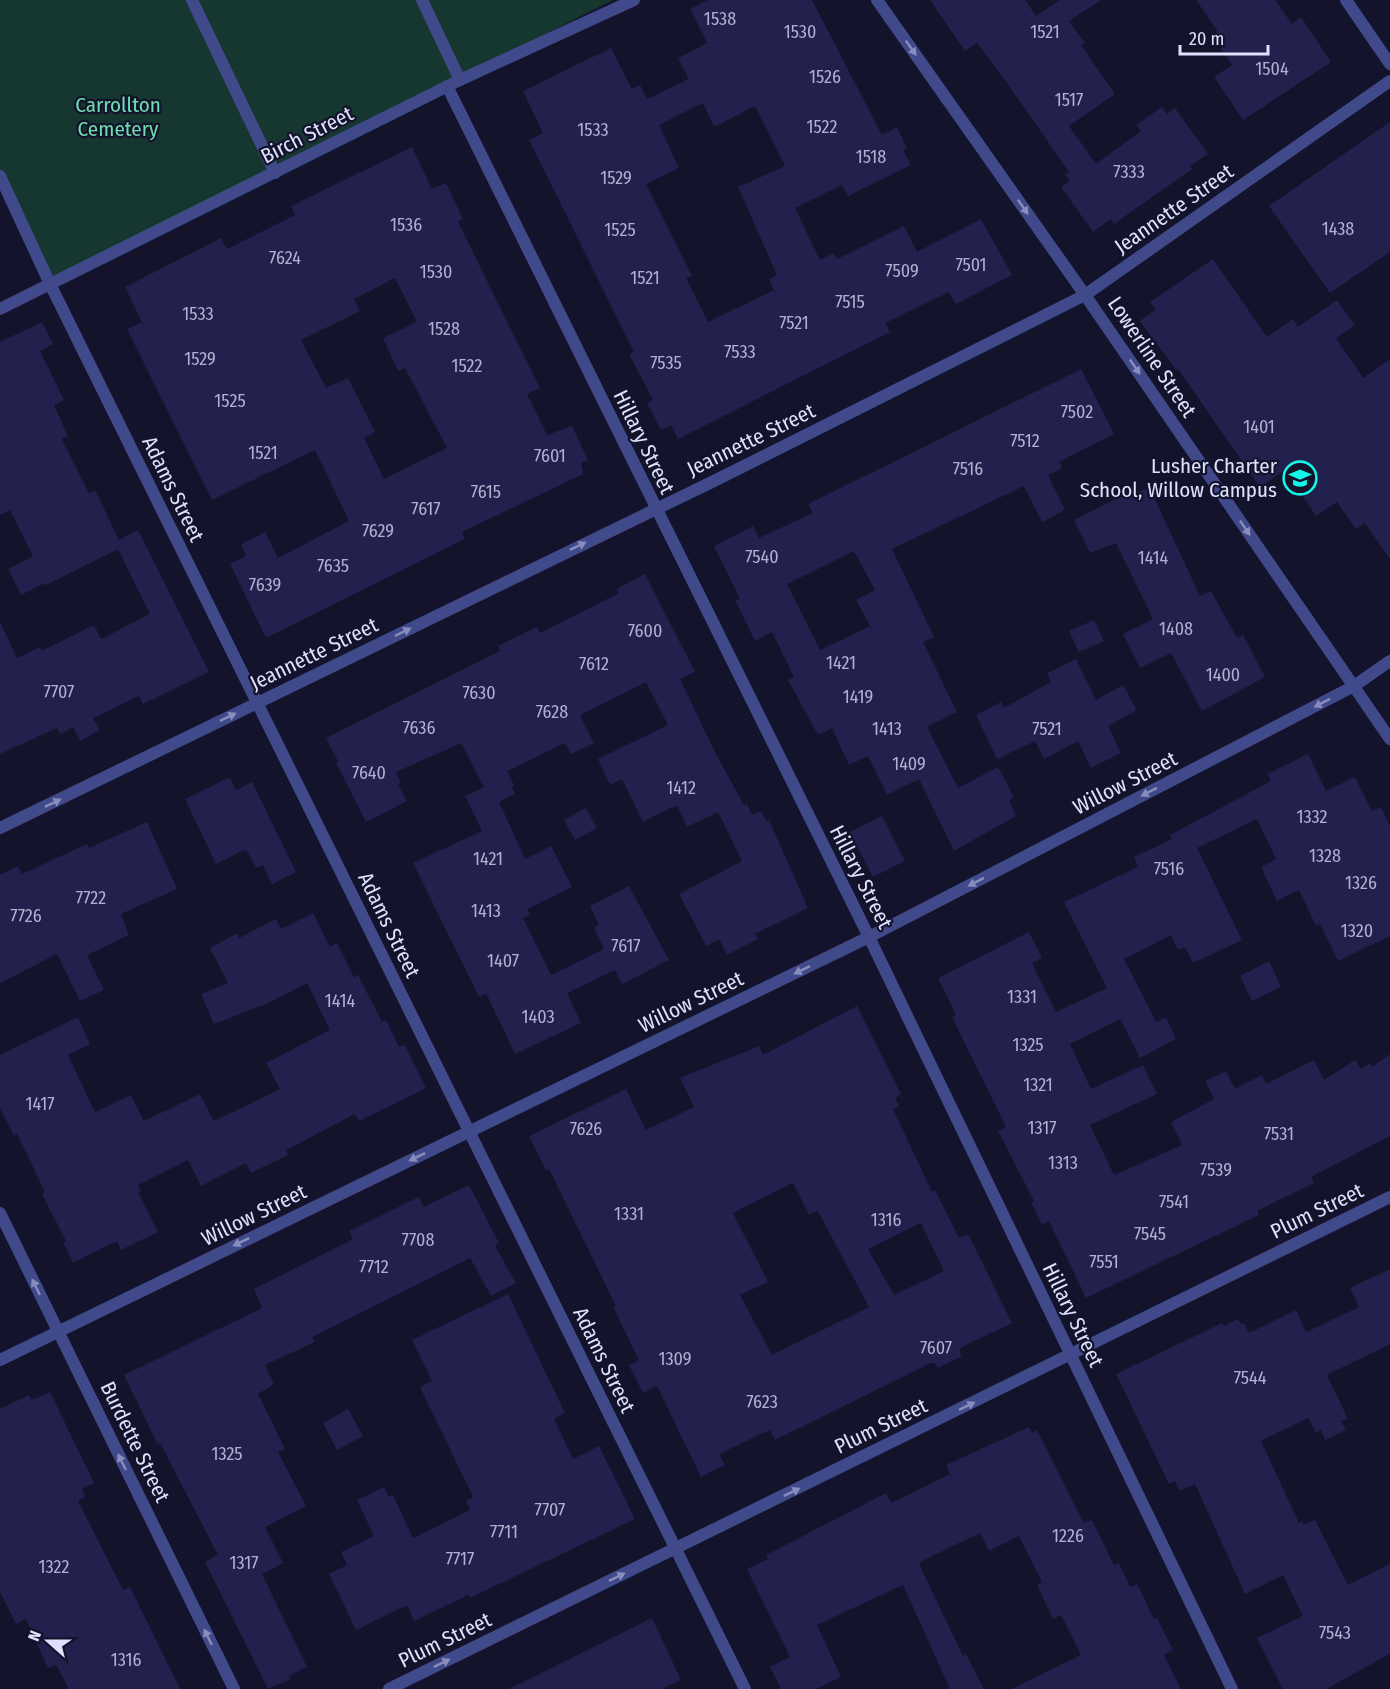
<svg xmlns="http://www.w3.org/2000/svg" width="1390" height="1689" viewBox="0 0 1390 1689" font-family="'Fira Sans Condensed',sans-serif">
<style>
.green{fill:#163630}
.building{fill:#22204c;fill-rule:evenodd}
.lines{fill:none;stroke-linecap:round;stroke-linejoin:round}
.service{stroke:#404989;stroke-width:12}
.minor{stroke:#404989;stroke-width:12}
.oneway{fill:#888dbe}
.labels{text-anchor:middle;stroke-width:4.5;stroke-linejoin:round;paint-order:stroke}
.number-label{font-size:18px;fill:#b0b1d2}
.park-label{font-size:21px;fill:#6dddaf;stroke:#13132c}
.street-label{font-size:21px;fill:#dfe1fe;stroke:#13132c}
.poi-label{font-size:21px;fill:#dfe1fe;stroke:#13132c;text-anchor:end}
</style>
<rect width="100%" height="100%" fill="#13132c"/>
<path class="green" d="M0 0H613L50 284 0 179Z"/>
<g class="building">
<path d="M708 0H812L882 135 897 127 907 148 903 150 911 165 848 196 842 185 795 208 820 260 833 253 837 259 904 226 917 252 981 219 1012 275 956 304 949 292 885 323 890 332 678 439 671 425 661 430 647 403 653 400 629 354 634 352 529 140 543 133 523 91 611 48 632 89 640 85 647 99 689 79 678 58 707 43 690 9ZM703 103 714 127 755 106 785 166 738 187 777 275 769 279 774 290 708 322 686 278 692 276 646 184 679 168 659 125Z"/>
<path d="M930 0H1025L1036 16 1060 0H1101L1069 21 1085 43 1081 45 1115 94 1069 126 1096 164 1141 131 1136 125 1162 107 1167 114 1175 108 1208 154 1190 166 1192 169 1114 224 1111 219 1093 232 1061 187 1070 181 1065 175 1069 172 1005 80 977 43 965 51Z"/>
<path d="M1196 0H1275L1292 24 1301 17 1331 62 1243 120 1214 77 1232 65 1214 39 1217 30Z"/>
<path d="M1390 122V252L1330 293 1269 206Z"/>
<path d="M412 147 432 189 446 183 463 219 458 222 540 388 527 394 547 435 572 426 588 460 581 463 583 474 462 532 465 539 266 638 230 564 246 556 241 544 265 532 278 558 349 521 315 450 212 500 127 329 142 322 125 287 221 238 227 249 295 215 291 206ZM395 278 417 322 383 338 398 371 405 368 447 448 384 479 364 438 375 432 348 378 326 388 301 340 360 311 354 299Z"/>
<path d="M1213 259 1267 337 1293 319 1298 327 1337 300 1355 325 1336 338 1363 378 1390 359V559L1365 523 1356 529 1337 502 1316 516 1285 470 1260 487 1178 369 1176 370 1140 321 1156 309 1150 302Z"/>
<path d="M42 322 53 344 40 351 64 400 54 405 68 436 62 439 89 493 95 490 119 540 138 530 209 672 143 704 139 696 93 718 100 730 80 741 73 727 60 734 57 728 0 754V622L17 658 40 647 42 651 94 625 101 639 150 614 118 549 46 585 45 583 21 595 8 569 33 556 10 510 0 515V342Z"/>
<path d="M1081 369 1114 434 1059 462 1062 468 1048 475 1065 510 1042 522 1024 486 892 549 934 637 923 642 957 712 927 727 958 788 998 767 1014 797 1009 800 1016 816 954 851 919 779 887 795 868 756 849 765 832 728 818 735 788 680 794 677 772 632 755 641 735 600 740 599 714 546 753 526 759 538 813 513 808 504ZM854 551 875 590 856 600 870 626 820 650 787 584Z"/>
<path d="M1149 487 1200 596 1211 591 1237 638 1243 635 1265 677 1202 711 1171 653 1140 668 1123 634 1153 619 1116 543 1090 553 1074 520 1123 495 1125 499Z"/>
<path d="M645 574 695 672 680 679 716 754 744 805 747 804 752 815 761 811 767 822 769 820 808 908 755 934 758 939 727 955 719 939 706 946 679 894 742 861 718 812 687 827 677 805 643 822 622 779 610 785 598 759 668 725 646 682 580 715 594 743 571 754 565 743 507 771 514 785 512 787 515 794 499 802 525 859 551 846 572 887 527 909 530 915 523 918 551 975 604 949 594 928 599 925 590 906 629 886 669 960 622 984 615 970 567 993 581 1023 515 1054 486 993 479 997 413 863 482 831 465 796 484 787 461 743 396 772 401 783 398 784 407 801 366 822 336 763 338 761 326 738 500 651 498 646 537 627 540 633 619 593 616 589Z"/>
<path d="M1094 620 1104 641 1079 652 1069 631Z"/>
<path d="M1076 659 1096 700 1123 685 1137 710 1108 726 1121 753 1091 768 1078 741 1044 759 1035 741 997 759 976 715 1001 702 1004 708 1051 682 1047 673Z"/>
<path d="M1308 754 1326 791 1355 777 1372 811 1381 807 1390 826V936L1338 961 1320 924 1316 926 1299 890 1277 901 1261 867 1276 859 1257 819 1197 848 1242 940 1193 963 1185 947 1178 950 1171 935 1124 959 1156 1022 1166 1017 1176 1039 1140 1058 1120 1019 1070 1044 1091 1089 1143 1065 1157 1094 1090 1125 1114 1175 1182 1145 1171 1122 1214 1099 1205 1081 1226 1071 1235 1089 1262 1075 1266 1084 1314 1060 1324 1080 1355 1060 1361 1069 1370 1063 1372 1067 1390 1054V1136L1311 1177 1314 1183 1257 1211 1259 1215 1086 1298 1049 1221 1042 1225 1031 1202 1034 1201 998 1131 1006 1127 952 1017 956 1015 938 978 1029 932 1042 958 1032 963 1056 1012 1107 988 1064 902 1138 867 1134 857 1172 839 1170 835 1271 781 1267 774Z"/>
<path d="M230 777 236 790 252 782 296 872 272 884 263 865 256 868 246 849 216 864 185 799Z"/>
<path d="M586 808 597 828 575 840 564 820Z"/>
<path d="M882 816 905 861 873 877 850 832Z"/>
<path d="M147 822 177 889 121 914 129 935 87 955 104 990 80 1001 57 954 0 983V875L18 866 22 874 87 844 89 848Z"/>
<path d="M313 913 330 947 337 943 354 977 358 975 382 1022 386 1020 399 1047 405 1045 426 1088 359 1121 355 1114 286 1150 288 1155 251 1173 246 1163 201 1186 188 1160 138 1185 141 1191 138 1192 158 1232 121 1250 117 1241 73 1263 63 1242 66 1241 42 1194 45 1192 17 1134 14 1136 0 1108V1055L78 1017 90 1044 68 1055 95 1112 131 1095 144 1121 200 1094 214 1121 280 1089 266 1063 330 1030 307 983 266 1004 214 1024 201 994 228 983 210 948 237 933 239 938 276 919 281 929Z"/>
<path d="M1269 961 1281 987 1252 1001 1240 976Z"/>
<path d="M857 1006 901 1094 895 1098 899 1106 893 1109 932 1192 935 1190 959 1238 968 1234 1012 1323 962 1347 959 1350 962 1356 938 1368 935 1363H931L775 1440 770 1430 719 1454 725 1465 701 1477 657 1386 643 1393 629 1365 639 1360 613 1307 616 1306 549 1169 546 1171 529 1136 626 1089 646 1130 694 1107 680 1078 759 1046 763 1055ZM793 1183 809 1215 817 1211 821 1217 869 1307 772 1355 740 1295 768 1282 733 1213ZM921 1223 944 1271 894 1295 868 1249Z"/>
<path d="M469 1185 499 1243 495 1246 516 1283 491 1296 470 1258 312 1337 315 1342 265 1365 274 1384 258 1394 285 1449 278 1452 306 1506 265 1527 283 1563 262 1574 307 1667 289 1676 291 1679 268 1689 205 1562 218 1555 160 1443 158 1445 124 1375 262 1308 254 1289 353 1239 349 1231 419 1197 424 1207Z"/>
<path d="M1390 1269V1344L1327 1375 1348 1419 1341 1421 1346 1430 1325 1440 1321 1430 1316 1433 1308 1418 1261 1441 1299 1523 1302 1521 1304 1525 1315 1520 1348 1585 1390 1564V1654L1326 1689H1283L1257 1638 1303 1616 1283 1575 1245 1594 1195 1484 1179 1491 1175 1481 1169 1484 1116 1374 1222 1323 1224 1326 1238 1319 1241 1324 1244 1323 1249 1333 1296 1310 1306 1332 1359 1307 1350 1288Z"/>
<path d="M508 1294 565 1413 554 1419 573 1459 599 1446 635 1519 470 1598 468 1595 414 1621 407 1605 356 1630 329 1574 347 1565 341 1552 374 1536 357 1500 384 1487 389 1497 393 1495 413 1538 470 1510 466 1501 473 1497 420 1387 432 1381 412 1340Z"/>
<path d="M50 1392 94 1483 82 1489 85 1497 78 1501 123 1590 130 1587 180 1689H69L56 1665 48 1668 26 1619 16 1624 0 1592V1409L29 1395 32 1400Z"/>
<path d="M348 1409 363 1436 337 1450 323 1423Z"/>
<path d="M1029 1427 1032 1433 1037 1430 1084 1523 1092 1520 1114 1565 1119 1563 1130 1587 1137 1584 1154 1619 1157 1618 1173 1650 1164 1655 1181 1689H1012L1081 1655 1061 1615 1053 1619 1037 1585 1042 1582 1019 1536 989 1551 980 1533 920 1562V1566L963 1656 966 1654 984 1689H950L903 1585 817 1625 841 1677 816 1689H781L770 1667 790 1657 747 1569 768 1559 766 1555 886 1493 891 1503 950 1474 946 1465Z"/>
<path d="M652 1618 681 1680 662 1689H509Z"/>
</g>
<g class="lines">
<g class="service">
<path d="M192 0 275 173"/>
<path d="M422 0 460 80"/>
</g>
<g class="minor">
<path d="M877 0 1085 295 1390 739"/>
<path d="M1346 0 1390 64"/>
<path d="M447 86 869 937 1232 1689"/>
<path d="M0 176 50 284 745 1689"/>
<path d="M0 309 460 80 634 0"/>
<path d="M0 828 714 481 1085 295 1390 81"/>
<path d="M0 1213 234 1689"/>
<path d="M0 1360 869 937 1354 686 1390 661"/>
<path d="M389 1689 1390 1197"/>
</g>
</g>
<defs><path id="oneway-solid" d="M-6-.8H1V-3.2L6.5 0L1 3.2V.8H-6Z" transform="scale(1.5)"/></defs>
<g class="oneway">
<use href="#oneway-solid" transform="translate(911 48) rotate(55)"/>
<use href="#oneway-solid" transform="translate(1023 207) rotate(55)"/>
<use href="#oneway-solid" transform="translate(1135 367) rotate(56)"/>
<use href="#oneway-solid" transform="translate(1245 528) rotate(56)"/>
<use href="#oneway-solid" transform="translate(578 546) rotate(-26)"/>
<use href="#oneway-solid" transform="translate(403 632) rotate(-26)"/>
<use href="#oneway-solid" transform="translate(1322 703) rotate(153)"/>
<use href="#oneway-solid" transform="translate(228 717) rotate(-26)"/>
<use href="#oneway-solid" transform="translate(1149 792) rotate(153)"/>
<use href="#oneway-solid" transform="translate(53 803) rotate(-26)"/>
<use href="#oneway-solid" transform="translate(976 882) rotate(153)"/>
<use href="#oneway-solid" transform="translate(802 970) rotate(154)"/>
<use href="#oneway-solid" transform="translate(417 1157) rotate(154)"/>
<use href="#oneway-solid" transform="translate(241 1242) rotate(154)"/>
<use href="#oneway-solid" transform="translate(36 1287) rotate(-116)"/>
<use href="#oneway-solid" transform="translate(967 1406) rotate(-26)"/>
<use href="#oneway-solid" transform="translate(122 1462) rotate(-116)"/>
<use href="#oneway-solid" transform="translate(792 1492) rotate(-26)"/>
<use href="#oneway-solid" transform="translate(617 1577) rotate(-26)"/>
<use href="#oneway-solid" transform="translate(208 1637) rotate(-116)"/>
<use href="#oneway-solid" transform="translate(442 1663) rotate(-26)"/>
</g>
<defs>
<g id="school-ring" transform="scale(1.725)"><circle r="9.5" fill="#13132c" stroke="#14f5e8" stroke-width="1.5"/><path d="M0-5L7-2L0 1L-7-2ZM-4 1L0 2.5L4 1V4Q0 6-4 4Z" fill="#14f5e8"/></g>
</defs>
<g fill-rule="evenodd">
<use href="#school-ring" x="1300" y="478"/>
</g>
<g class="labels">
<g class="number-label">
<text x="720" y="25">1538</text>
<text x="800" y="38">1530</text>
<text x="1045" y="38">1521</text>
<text x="1272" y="75">1504</text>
<text x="825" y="83">1526</text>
<text x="1069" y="106">1517</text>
<text x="822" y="133">1522</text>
<text x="593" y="136">1533</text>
<text x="871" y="163">1518</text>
<text x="1129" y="178">7333</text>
<text x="616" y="184">1529</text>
<text x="406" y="231">1536</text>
<text x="1338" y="235">1438</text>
<text x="620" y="236">1525</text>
<text x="285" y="264">7624</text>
<text x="971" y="271">7501</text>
<text x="902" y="277">7509</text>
<text x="436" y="278">1530</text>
<text x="645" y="284">1521</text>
<text x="850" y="308">7515</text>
<text x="198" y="320">1533</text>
<text x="794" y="329">7521</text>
<text x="444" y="335">1528</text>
<text x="740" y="358">7533</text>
<text x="200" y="365">1529</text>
<text x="666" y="369">7535</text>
<text x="467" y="372">1522</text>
<text x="230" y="407">1525</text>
<text x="1077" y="418">7502</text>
<text x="1259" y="433">1401</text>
<text x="1025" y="447">7512</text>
<text x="263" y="459">1521</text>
<text x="550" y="462">7601</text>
<text x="968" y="475">7516</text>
<text x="486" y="498">7615</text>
<text x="426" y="515">7617</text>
<text x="378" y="537">7629</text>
<text x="762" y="563">7540</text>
<text x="1153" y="564">1414</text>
<text x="333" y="572">7635</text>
<text x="265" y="591">7639</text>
<text x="1176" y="635">1408</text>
<text x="645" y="637">7600</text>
<text x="841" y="669">1421</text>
<text x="594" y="670">7612</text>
<text x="1223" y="681">1400</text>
<text x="59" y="698">7707</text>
<text x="479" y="699">7630</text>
<text x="858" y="703">1419</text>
<text x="552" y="718">7628</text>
<text x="419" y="734">7636</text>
<text x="887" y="735">1413</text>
<text x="1047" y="735">7521</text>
<text x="909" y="770">1409</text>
<text x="369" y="779">7640</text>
<text x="681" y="794">1412</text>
<text x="1312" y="823">1332</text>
<text x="1325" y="862">1328</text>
<text x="488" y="865">1421</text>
<text x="1169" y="875">7516</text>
<text x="1361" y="889">1326</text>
<text x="91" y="904">7722</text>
<text x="486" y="917">1413</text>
<text x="26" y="922">7726</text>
<text x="1357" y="937">1320</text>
<text x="626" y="952">7617</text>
<text x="503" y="967">1407</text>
<text x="1022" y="1003">1331</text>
<text x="340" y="1007">1414</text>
<text x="538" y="1023">1403</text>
<text x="1028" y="1051">1325</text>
<text x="1038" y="1091">1321</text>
<text x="40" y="1110">1417</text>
<text x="1042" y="1134">1317</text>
<text x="586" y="1135">7626</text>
<text x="1279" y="1140">7531</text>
<text x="1063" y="1169">1313</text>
<text x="1216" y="1176">7539</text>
<text x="1174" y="1208">7541</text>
<text x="629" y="1220">1331</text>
<text x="886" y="1226">1316</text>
<text x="1150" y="1240">7545</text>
<text x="418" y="1246">7708</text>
<text x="1104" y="1268">7551</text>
<text x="374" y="1273">7712</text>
<text x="936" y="1354">7607</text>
<text x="675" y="1365">1309</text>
<text x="1250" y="1384">7544</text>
<text x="762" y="1408">7623</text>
<text x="227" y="1460">1325</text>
<text x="550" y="1516">7707</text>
<text x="504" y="1538">7711</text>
<text x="1068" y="1542">1226</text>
<text x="460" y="1565">7717</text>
<text x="244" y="1569">1317</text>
<text x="54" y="1573">1322</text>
<text x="1335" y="1639">7543</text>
<text x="126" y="1666">1316</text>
</g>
<g class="park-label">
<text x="118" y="112">Carrollton<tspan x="118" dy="24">Cemetery</tspan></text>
</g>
<g class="street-label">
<text transform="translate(307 135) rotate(-27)" y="7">Birch Street</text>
<text transform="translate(1174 209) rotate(-35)" y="7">Jeannette Street</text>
<text transform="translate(1152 357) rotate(56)" y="7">Lowerline Street</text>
<text transform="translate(751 440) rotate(-26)" y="7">Jeannette Street</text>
<text transform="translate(644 442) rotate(64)" y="7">Hillary Street</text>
<text transform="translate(173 489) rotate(64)" y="7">Adams Street</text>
<text transform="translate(314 654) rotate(-26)" y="7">Jeannette Street</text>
<text transform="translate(1125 783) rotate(-27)" y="7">Willow Street</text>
<text transform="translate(861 877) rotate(63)" y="7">Hillary Street</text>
<text transform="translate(389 925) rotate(64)" y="7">Adams Street</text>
<text transform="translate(691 1002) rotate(-26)" y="7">Willow Street</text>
<text transform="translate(1317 1211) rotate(-26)" y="7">Plum Street</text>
<text transform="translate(254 1215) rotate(-26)" y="7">Willow Street</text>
<text transform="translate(1073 1315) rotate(64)" y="7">Hillary Street</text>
<text transform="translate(604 1360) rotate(64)" y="7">Adams Street</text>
<text transform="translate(881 1426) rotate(-26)" y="7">Plum Street</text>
<text transform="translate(135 1442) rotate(64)" y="7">Burdette Street</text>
<text transform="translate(445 1640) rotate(-26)" y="7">Plum Street</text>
</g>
<g class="poi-label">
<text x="1277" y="473">Lusher Charter<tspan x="1277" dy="24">School, Willow Campus</tspan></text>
</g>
</g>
<g transform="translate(48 1641) rotate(291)" stroke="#13132c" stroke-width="4.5" paint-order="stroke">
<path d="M0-4.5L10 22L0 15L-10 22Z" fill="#dfe1fe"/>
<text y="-9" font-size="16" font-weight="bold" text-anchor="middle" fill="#dfe1fe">N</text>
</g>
<path d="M1180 45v9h88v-9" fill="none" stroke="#dfe1fe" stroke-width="3"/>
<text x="1189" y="45" font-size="18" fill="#dfe1fe" stroke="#13132c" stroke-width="4.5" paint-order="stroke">20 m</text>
</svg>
